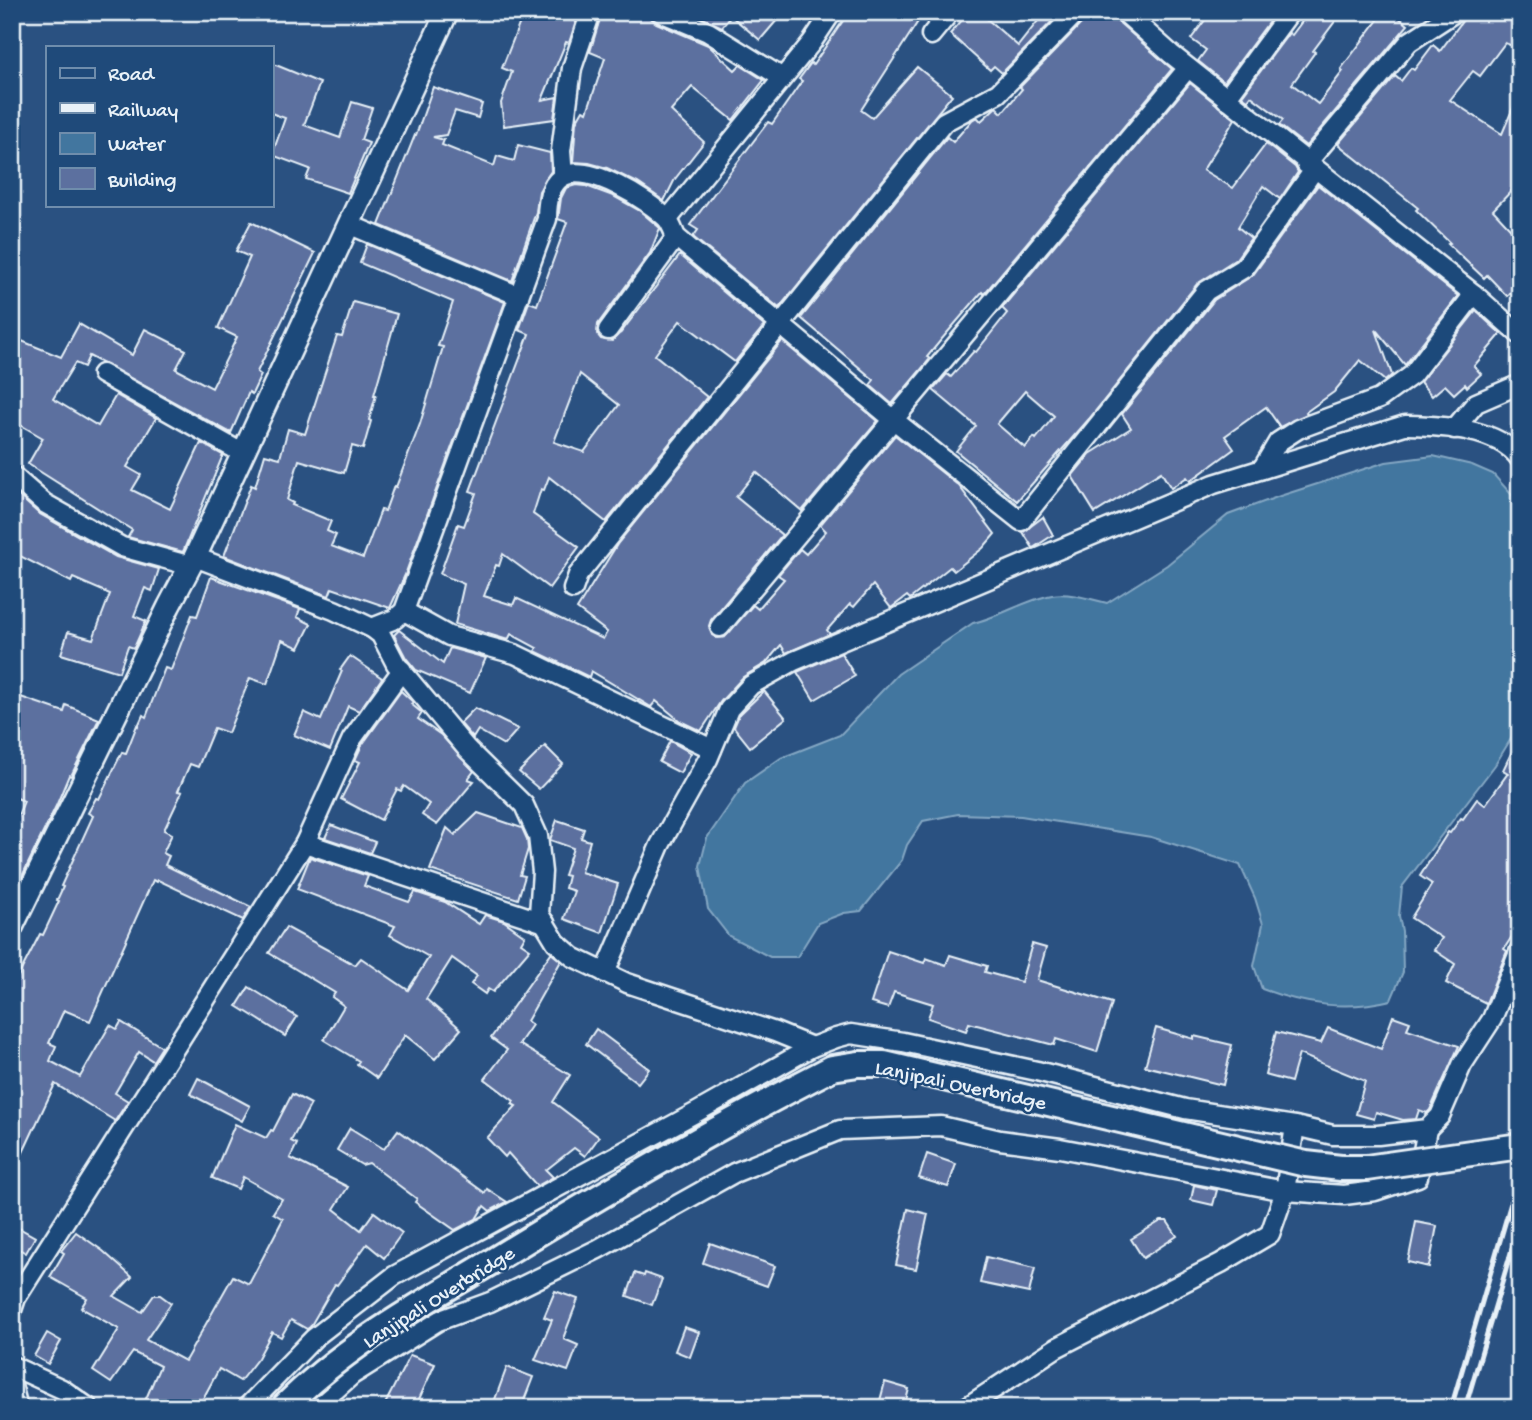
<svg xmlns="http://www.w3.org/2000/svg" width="1532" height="1420" viewBox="0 0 1532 1420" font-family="'Gochi Hand',sans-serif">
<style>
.water{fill:#42769f;stroke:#84a7c3;stroke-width:2}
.building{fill:#5c709f;stroke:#e8f1f8;stroke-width:2;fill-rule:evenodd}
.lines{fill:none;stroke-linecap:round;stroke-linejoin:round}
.minor-casing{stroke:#e8f1f8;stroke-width:23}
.tertiary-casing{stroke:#e8f1f8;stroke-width:26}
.minor{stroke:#1f4a7a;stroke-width:18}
.tertiary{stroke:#1f4a7a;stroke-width:21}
.rail{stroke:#e8f1f8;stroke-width:5}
.secondary-bridge-casing{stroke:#e8f1f8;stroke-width:30;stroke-linecap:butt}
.secondary-bridge{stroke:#1f4a7a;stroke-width:24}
.labels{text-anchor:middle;stroke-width:5;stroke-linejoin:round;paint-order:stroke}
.street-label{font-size:21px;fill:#e8f1f8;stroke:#1f4a7a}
</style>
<rect width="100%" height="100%" fill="#2a5181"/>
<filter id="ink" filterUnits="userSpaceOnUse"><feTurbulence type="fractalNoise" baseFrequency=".0143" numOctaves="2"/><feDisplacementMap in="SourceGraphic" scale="14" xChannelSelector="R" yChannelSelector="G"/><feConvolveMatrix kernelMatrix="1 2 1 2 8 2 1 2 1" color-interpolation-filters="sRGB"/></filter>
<g filter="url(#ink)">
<path class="water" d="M1433 456 1472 465 1493 474 1520 504V724L1495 765 1402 887 1399 916 1402 931 1403 972 1391 1000C1346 1011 1305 1005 1262 989L1254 966 1263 924 1255 898 1240 865 1151 837 1021 816 958 814 923 821 907 845 902 860 861 911 844 913 818 923 797 957H770L729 936 708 909 700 866 707 838 745 783 781 758 840 735 898 674 973 623C1000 617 1027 599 1052 595 1070 592 1090 599 1107 603L1167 565 1228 515 1280 496 1386 462Z"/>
<g class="building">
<path d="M524 12H579L569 43 566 42 542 100 557 97 554 119 504 126 501 103 512 72 502 68Z"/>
<path d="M602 12H639L650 17 656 23 708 45 735 70 740 65 764 80 733 120 692 87 671 111 704 142 675 179 664 201 638 183 607 168 589 163 573 162 576 122 583 110 587 112 605 58 590 52Z"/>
<path d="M690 12H784L760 40 731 16 722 27Z"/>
<path d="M849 12H908L919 20 861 110 872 118 917 67 952 95 779 308 693 237 698 230 690 225 768 122 772 124 802 81 799 79 811 63 813 65Z"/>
<path d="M969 12H979L1018 46 1045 12H1061L1002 73 994 66 990 70 950 34Z"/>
<path d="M1088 12H1113L1116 20 1172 69 984 294 982 292 941 340 927 357 930 359 892 404 870 385 874 380 801 318 947 137 953 142 972 120 977 117 981 121 996 107 1002 113 1022 89 1020 87 1085 20Z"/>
<path d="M1211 12H1262L1271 19 1224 82 1198 61 1206 50 1191 39Z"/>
<path d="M1309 12H1342L1313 51 1315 52 1292 84 1318 104 1343 71 1341 69 1384 12H1392L1408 25 1306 146 1279 125 1283 120 1251 96 1248 100 1242 96 1289 33 1292 35Z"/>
<path d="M1469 12H1520V49L1505 43 1480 76 1473 71 1450 100 1502 134 1520 91V182L1493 210 1520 239V284L1507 296 1487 275 1484 278 1448 244 1450 243 1416 210 1418 208 1338 144 1395 76 1401 81 1411 68 1414 70 1433 45 1440 51Z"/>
<path d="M271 63 320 83 304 125 340 138 352 102 372 108 361 140 369 143 348 193 306 179 310 169 272 155 285 118 271 113Z"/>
<path d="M1190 83 1235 119 1203 170 1233 188 1266 144 1295 167 1298 172 1280 199 1263 186 1238 227 1251 238 1236 259 1197 284 1089 419 1017 501 956 451 976 426 933 390 947 374 951 377 974 351 976 352 1007 313 1002 308ZM1025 391 1054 416 1036 439 1034 437 1025 448 997 424Z"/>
<path d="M433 87 482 104 478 118 455 111 446 135 433 137 444 140 442 145 494 166 497 156 514 161 518 145 550 153 551 171 539 191 536 212 512 281 379 225 415 135H416Z"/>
<path d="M576 185 586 186 613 196 640 211 660 228 650 253 598 324 597 334 601 339 612 341 622 331 620 334 680 255 764 326 735 362 680 321 655 355 707 397 606 522 549 477 544 490 541 489 533 514 579 547 549 588 503 554 499 566 496 565 484 596 513 605 516 598 603 639 607 632 577 609 618 543 782 341 878 421 802 511 756 472 736 497 782 535 711 620 709 626 712 635 717 638 725 637 753 605 758 609 784 579 778 575 800 549 806 554 826 531 820 525 895 435 959 486 995 534 983 548 954 571 950 567 910 599 907 596 891 608 873 585 854 607 850 604 827 630 830 634 786 653 781 645 766 663 743 677 721 701 701 731 680 721 656 701 651 707 591 671 589 677 535 651 537 648 511 634 508 640 455 624 464 584 440 574 458 524 464 526 476 493 470 491 529 334 519 330 529 302 537 305 567 222 558 219 561 198 566 188ZM580 374 619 405 584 452 554 442Z"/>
<path d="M1318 185 1458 296 1405 365 1376 330 1392 375 1385 381 1360 360 1334 392 1306 412 1307 414 1280 427 1266 407 1225 436 1234 449 1190 481 1187 477 1171 488 1161 472 1095 513 1072 476 1090 454 1131 428 1122 414 1214 300 1253 275Z"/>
<path d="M251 222 315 253 257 372 261 375 252 394 249 392 231 433 89 356 84 367 75 363 53 399 98 426 116 395 156 418 127 467 141 475 132 490 170 509 201 443 223 455 183 552 128 537 132 530 28 464 43 438 12 420V337L61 357 79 324 132 355 145 329 186 350 176 369 212 388 237 337 218 328 250 257 236 251Z"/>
<path d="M367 244 505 302 405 575 390 608 332 588 329 596 224 556 251 485 255 487 265 454 280 458 288 429 305 434 337 336 342 337 353 302 397 314 374 395H376L369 420 371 421 363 449 352 446 344 473 299 460 287 500 293 503 292 505 331 521 327 531 336 535 331 546 363 558 381 510 385 511 394 486 396 487 420 424 443 347 438 346 453 302 360 263Z"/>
<path d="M1476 311 1501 334 1474 366 1481 374 1467 387 1465 384 1454 394 1445 385 1432 396 1420 382Z"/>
<path d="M12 490 38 513 116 557 159 569 152 591 145 588 134 616 146 621 134 648 128 646 119 672 61 654 68 632 93 639 110 594 73 578 71 582 12 552Z"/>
<path d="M1043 517 1053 535 1033 548 1023 532Z"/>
<path d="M211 577 300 609 297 617 311 624 299 648 282 640 267 684 250 678 228 733 214 728 198 767 190 764 178 791 182 792 164 830 172 834 163 853 169 856 165 865 251 907 243 920 158 880 157 882 153 880 90 1021 64 1010 49 1043 56 1046 50 1061 80 1077 110 1025 117 1029 121 1022 162 1047 153 1061 139 1052 115 1093 128 1101 115 1121 55 1084 12 1176V988L40 934 43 935 59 901 57 900 63 887 61 886 93 816 88 813 96 798 99 799 122 752 126 753 137 725 138 726 143 715 146 717 165 668 171 670 192 615 197 616Z"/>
<path d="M399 630 443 664 450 648 486 658 470 693 416 670 406 658 394 635Z"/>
<path d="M841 653 855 676 814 700 797 672Z"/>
<path d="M350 656 382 678 359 711 348 706 330 750 294 735 304 712 321 720 342 671 340 670Z"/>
<path d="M401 691 413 702 411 704 422 713 418 719 441 735 474 771 468 779 474 781 437 825 422 815 429 804 404 786 401 791 397 789 381 820 341 799 360 762 355 760 362 745Z"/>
<path d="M764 691 786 718 750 747 734 727 739 715Z"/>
<path d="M12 694 64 712 66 705 99 719 71 776 69 775 57 804 12 897V830L24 801 12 796Z"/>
<path d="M475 708 518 729 504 745 478 730 473 738 460 723Z"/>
<path d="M1520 735V924L1504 949 1507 951 1486 1003 1446 983 1455 964 1434 950 1442 938 1411 918 1432 884 1420 876 1448 832 1450 833 1461 818 1463 819 1477 799 1485 805 1508 773 1503 770Z"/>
<path d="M670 741 691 753 680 773 659 762Z"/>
<path d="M545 746 563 764 539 789 519 772Z"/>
<path d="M478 813 522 828 527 839 528 849 520 875 525 876 518 899 430 870 447 828 455 835Z"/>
<path d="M557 820 584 829 581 838 590 841 581 872 618 884 602 933 564 919 574 891 565 888 568 876 564 875 573 848 550 840Z"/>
<path d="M331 825 375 842 370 853 325 838Z"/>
<path d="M310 857 368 876 364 886 409 902 415 892 445 902 479 924 485 915 504 921 525 936 521 943 530 949 493 992 488 989 485 994 471 984 477 976 452 958 426 999 461 1029 435 1059 405 1035 377 1078 357 1064 359 1061 324 1040 344 1006 332 997 335 993 269 953 286 927 355 965 361 958 408 990 429 957 390 935 395 926 297 889Z"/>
<path d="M1032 944 1046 948 1037 980 1112 1003 1097 1052 1056 1039 1054 1045 969 1023 966 1031 928 1018 933 1004 894 992 888 1008 871 1003 888 951 924 963 926 958 946 965 950 955 987 966 985 972 1021 982Z"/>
<path d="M551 953 561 961 527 1021 532 1025 519 1044 570 1075 553 1102 599 1137 585 1156 574 1148 546 1170 553 1177 537 1186 508 1153 505 1157 487 1138 516 1106 512 1104 514 1101 485 1079 507 1050 491 1038Z"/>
<path d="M249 987 297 1017 285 1036 237 1006Z"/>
<path d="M1393 1016 1410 1022 1407 1029 1459 1046 1430 1110 1427 1113 1419 1110 1416 1119 1403 1120 1376 1112 1374 1119 1356 1114 1365 1081 1299 1054 1291 1082 1265 1075 1276 1032 1321 1043 1328 1028 1381 1049Z"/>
<path d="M1156 1028 1194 1039V1036L1232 1045 1223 1085 1145 1066Z"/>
<path d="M596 1029 649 1069 638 1083 586 1044Z"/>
<path d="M198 1078 250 1106 242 1121 190 1094Z"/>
<path d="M292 1094 311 1104 291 1141 297 1144 290 1158 348 1187 334 1209 361 1230 374 1212 402 1233 384 1258 367 1244 337 1285 335 1284 310 1327 307 1329 291 1320 281 1337 272 1332 258 1358 240 1381 219 1369 198 1408H142L160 1366 133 1352 111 1383 93 1371 119 1329 81 1308 87 1298 50 1277 64 1253 61 1251 76 1232 103 1251 132 1277 114 1296 142 1312 154 1295H160L171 1303 146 1340 185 1361 233 1276 249 1284 283 1219 273 1213 282 1199 243 1177 238 1189 212 1178 235 1124 266 1138 271 1130 273 1131Z"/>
<path d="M350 1128 384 1149 398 1130 485 1193 487 1189 507 1202 490 1211 484 1206 476 1219 455 1230 415 1202 417 1199 369 1163 362 1165 337 1150Z"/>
<path d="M927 1154 956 1164 948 1187 919 1178Z"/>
<path d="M1194 1185 1217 1190 1213 1205 1191 1200Z"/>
<path d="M908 1209 928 1214 916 1269 896 1265Z"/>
<path d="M1161 1221H1167L1177 1236 1143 1258 1131 1239Z"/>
<path d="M1416 1222 1437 1226 1429 1267 1408 1262Z"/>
<path d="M12 1224 35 1237 26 1253 12 1245Z"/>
<path d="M710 1243 775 1266 767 1286 703 1263Z"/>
<path d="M986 1257 1035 1268 1029 1293 980 1283Z"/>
<path d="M635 1273 644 1276 645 1273 662 1279 652 1305 627 1296Z"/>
<path d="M555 1291 578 1299 564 1336V1339L578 1345 568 1371 535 1360 552 1320 544 1317Z"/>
<path d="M684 1327 699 1332 690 1357 675 1351Z"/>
<path d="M47 1333 61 1341 48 1364 34 1356Z"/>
<path d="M410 1355 435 1364 415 1408H383Z"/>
<path d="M507 1367 533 1377 521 1408H510L494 1402Z"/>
<path d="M885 1382 909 1389 904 1408H878Z"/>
</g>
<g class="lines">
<g class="minor-casing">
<g id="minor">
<path d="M660 12 708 32 781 77"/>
<path d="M1124 12 1171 54 1474 294 1520 335"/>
<path d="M931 35 950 12"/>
<path d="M1226 99 1290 12"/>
<path d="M1306 164 1409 42 1455 12"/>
<path d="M563 176 561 151 572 68 591 12"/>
<path d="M668 219 812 42 832 12"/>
<path d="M348 224 519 296"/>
<path d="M608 330 676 237"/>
<path d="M102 374 242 453"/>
<path d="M1454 429 1476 403 1520 384"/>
<path d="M1262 469 1278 442 1298 429 1379 399 1412 375 1474 294"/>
<path d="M12 475 44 503 122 547 191 566"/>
<path d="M195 557 334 610 372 628 381 635 396 664 467 749 524 805 538 836 542 872 539 914 556 942 573 957 627 983 775 1032 812 1047"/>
<path d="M573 589 578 575 944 122 998 93 1077 12"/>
<path d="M404 611 449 636 515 654 712 749"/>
<path d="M720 627 1188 68"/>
<path d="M372 628 395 619 404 611 547 219C547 205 549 183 564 176 589 163 648 200 666 218 671 223 673 230 676 237L894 420 1021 521 1206 291 1244 268 1314 170"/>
<path d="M305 843 545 923"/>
<path d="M605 973 660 845 708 759 729 709 751 685 794 661 1214 484 1405 425C1440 426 1498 427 1520 459"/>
<path d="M12 1310 16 1298 305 843 352 739 402 670"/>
<path d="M12 1366 62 1389 89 1408"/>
<path d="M12 1385 18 1408"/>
<path d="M246 1408 314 1338 394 1276 697 1112 812 1047 836 1038 851 1034 903 1042 1037 1071 1185 1109 1295 1126 1333 1135H1378L1427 1129 1440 1116 1462 1065 1492 1019 1520 950"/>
<path d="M315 1408 352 1375 438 1321 490 1302 598 1249 734 1173 840 1130 941 1126 1000 1140 1060 1148 1285 1191 1344 1195 1375 1191 1418 1177 1427 1129"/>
<path d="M965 1408 1056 1348 1221 1263 1270 1234 1285 1191 1295 1126"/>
</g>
</g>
<g class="tertiary-casing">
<path id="tertiary" d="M12 927 169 606 195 557 447 12"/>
</g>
<use href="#minor" class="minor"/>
<use href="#tertiary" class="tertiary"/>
<g class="rail">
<path d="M1451 1408 1520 1172"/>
<path d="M1465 1408 1520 1222"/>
</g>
<g class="secondary-bridge-casing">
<path id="secondary-bridge" d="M283 1408C342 1348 419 1305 491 1262 602 1194 715 1128 832 1068L858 1064H884L1306 1164 1341 1168H1366L1520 1146"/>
</g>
<use href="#secondary-bridge" class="secondary-bridge"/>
</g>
</g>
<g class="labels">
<g class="street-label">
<text transform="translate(961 1084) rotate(12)" y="7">Lanjipali Overbridge</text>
<text transform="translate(438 1296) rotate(-32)" y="7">Lanjipali Overbridge</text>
</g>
</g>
<rect width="1532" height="1420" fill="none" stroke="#1f4a7a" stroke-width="42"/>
<rect x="21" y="21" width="1490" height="1378" fill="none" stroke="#e8f1f8" stroke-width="2.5" filter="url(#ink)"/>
<rect x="46" y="46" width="228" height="161" fill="#1f4a7a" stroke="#6f8dac" stroke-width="2"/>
<rect x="60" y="68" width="35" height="10" fill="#1f4a7a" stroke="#6f8dac" stroke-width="2"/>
<text x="108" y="80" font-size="21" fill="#e8f1f8">Road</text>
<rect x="60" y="103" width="35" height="10" fill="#e8f1f8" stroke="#6f8dac" stroke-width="2"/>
<text x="108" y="116" font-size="21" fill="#e8f1f8">Railway</text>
<rect x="60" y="133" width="35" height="21" fill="#42769f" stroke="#6f8dac" stroke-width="2"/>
<text x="108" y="150" font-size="21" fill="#e8f1f8">Water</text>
<rect x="60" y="168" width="35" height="21" fill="#5c709f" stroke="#6f8dac" stroke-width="2"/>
<text x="108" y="186" font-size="21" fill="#e8f1f8">Building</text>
</svg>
